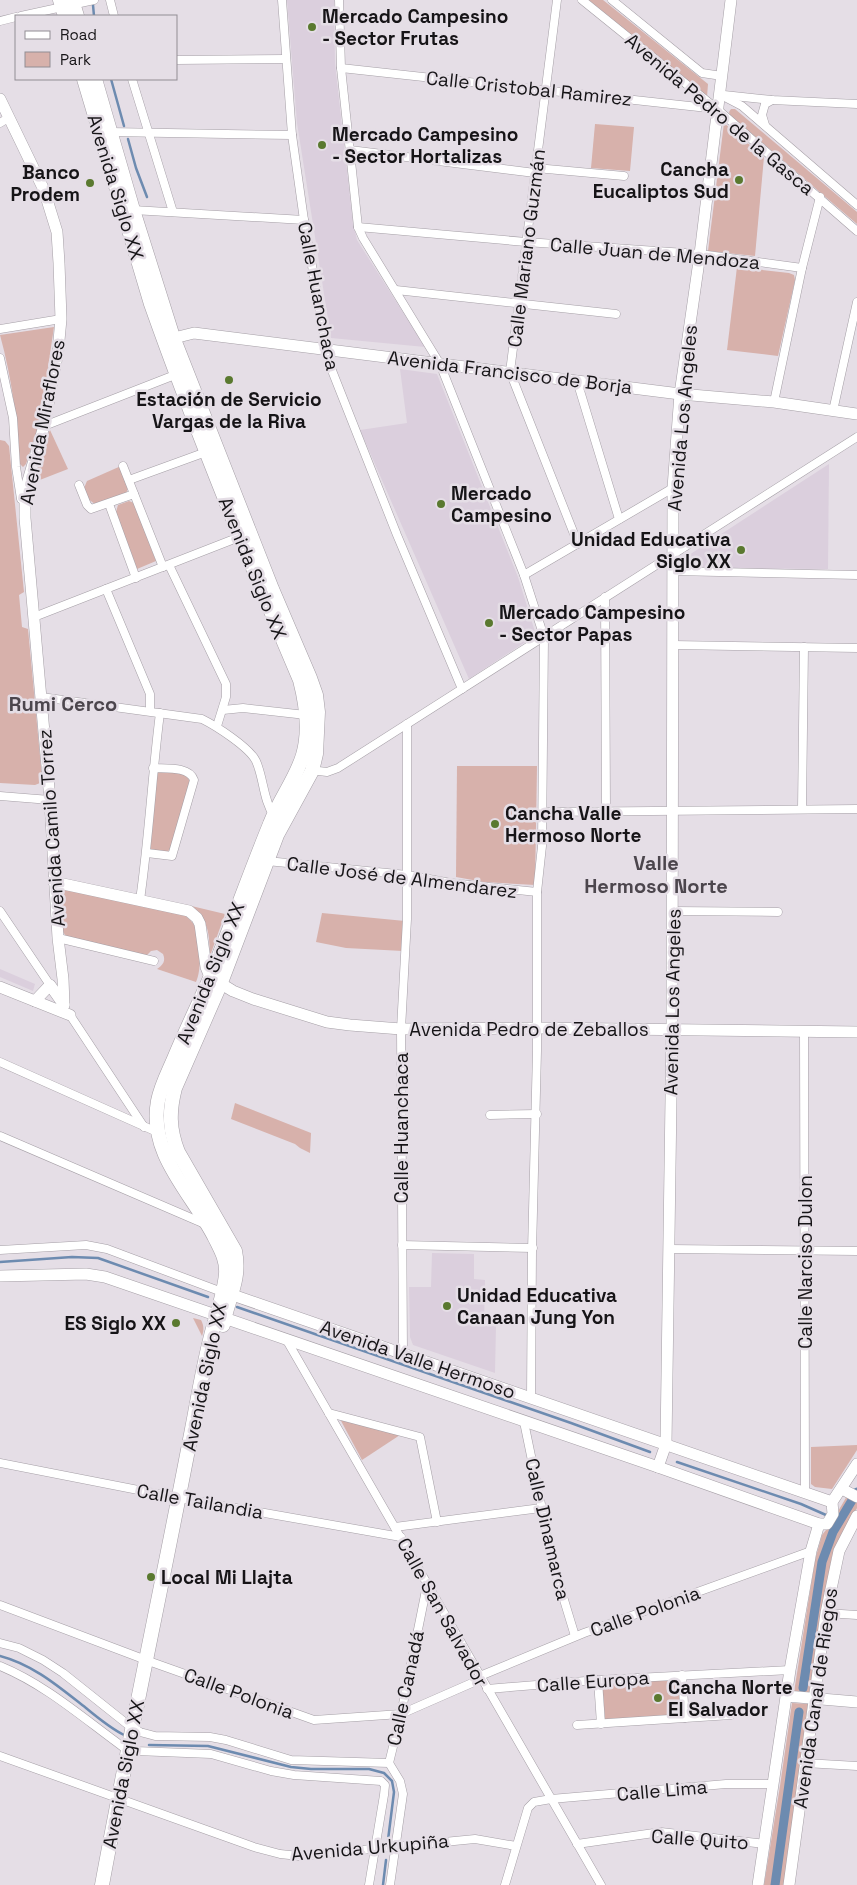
<svg xmlns="http://www.w3.org/2000/svg" width="857" height="1885" viewBox="0 0 857 1885" font-family="'Space Grotesk',sans-serif">
<style>
.built{fill:#dbcfdd}
.green{fill:#d7b1ab}
.lines{fill:none;stroke-linecap:round;stroke-linejoin:round}
.stream{stroke:#6d8bb0;stroke-width:2.5}
.canal{stroke:#6d8bb0;stroke-width:9}
.street-casing{stroke:#a59fa6;stroke-width:9}
.secondary-casing{stroke:#a59fa6;stroke-width:12}
.highway-casing{stroke:#a59fa6;stroke-width:15}
.street{stroke:#fff;stroke-width:8}
.secondary{stroke:#fff;stroke-width:11}
.highway{stroke:#fff;stroke-width:14}
.poi-dot{fill:#5a792f;stroke:#e5dee6;stroke-width:2}
.labels{text-anchor:middle;stroke-width:5;stroke-linejoin:round;paint-order:stroke}
.poi-label{font-size:19px;font-weight:bold;fill:#161417;stroke:#e5dee6;text-anchor:start}
.street-label{font-size:19px;fill:#161417;stroke:#e5dee6}
.neighbourhood-label{font-size:20px;font-weight:bold;fill:#4c464d;stroke:#e5dee6}
</style>
<rect width="100%" height="100%" fill="#e5dee6"/>
<g class="built">
<path d="M287 0H334L335 64 353 223 357 240 425 347 331 338 297 123Z"/>
<path d="M400 369 437 374 518 577 536 635 469 679 360 430 407 423Z"/>
<path d="M829 464 828 569 694 568 687 565V557L689 555Z"/>
<path d="M0 969 35 984 33 991 0 977Z"/>
<path d="M432 1253 474 1254V1279L485 1280 484 1324 496 1325 495 1373 413 1345 410 1337 409 1287H431Z"/>
</g>
<g class="green">
<path d="M586 0H603L708 84 707 97Z"/>
<path d="M731 109H735L857 212V224L730 115 729 112Z"/>
<path d="M724 123 764 157 755 256 708 251Z"/>
<path d="M595 124 634 127 630 171 591 168Z"/>
<path d="M737 267 789 273 794 275 795 280 778 356 727 350Z"/>
<path d="M54 327 40 421 26 464 23 467 20 464C17 419 12 379 0 335Z"/>
<path d="M50 430 68 469 32 483 47 436Z"/>
<path d="M0 440 5 441 9 446 24 592 19 595 22 627 28 629 42 777 40 783 35 785 0 783Z"/>
<path d="M121 466 128 488 126 494 95 504 88 499 84 488 87 481Z"/>
<path d="M129 501 134 503 156 561 137 569 116 512 118 505Z"/>
<path d="M457 766H537L535 885 484 882 456 877Z"/>
<path d="M156 771C167 772 186 770 190 782L171 850 164 852 150 849Z"/>
<path d="M61 889 184 915C189 918 193 922 195 927 201 939 202 970 196 982L157 969C163 965 166 961 163 954L157 950 151 951 146 956 66 936 63 932Z"/>
<path d="M183 904 225 914 210 956C209 930 209 916 183 904Z"/>
<path d="M322 913 405 921 403 951 346 948 316 942Z"/>
<path d="M235 1103 311 1133 310 1153 300 1148 295 1144 231 1119Z"/>
<path d="M193 1318 201 1320C204 1325 204 1331 202 1336Z"/>
<path d="M340 1419 400 1435 362 1460Z"/>
<path d="M857 1445V1450L832 1489 815 1487 811 1484V1447Z"/>
<path d="M847 1496 857 1502V1508L832 1556 809 1694 794 1692 815 1560 822 1535 830 1525Z"/>
<path d="M679 1679 682 1714 605 1720 602 1685Z"/>
<path d="M792 1703 808 1704 785 1885H764L780 1786Z"/>
</g>
<g class="lines">
<g class="stream">
<path d="M93 5 94 16"/>
<path d="M111 79 124 126"/>
<path d="M128 139 136 168 147 197"/>
<path d="M0 1262 72 1257 98 1258 208 1297"/>
<path d="M237 1307 571 1423 650 1452"/>
<path d="M677 1462 801 1504 826 1515"/>
<path d="M0 1656C34 1665 59 1687 86 1708 98 1718 110 1728 124 1735"/>
<path d="M149 1745 208 1746 291 1767 311 1769H369L384 1773 392 1781 394 1792 388 1840"/>
<path d="M383 1885 386 1860"/>
</g>
<g class="canal">
<path d="M803 1688 822 1562 833 1532 857 1492"/>
<path d="M775 1885 799 1712"/>
</g>
<g class="street-casing">
<g id="street">
<path d="M110 0 114 16"/>
<path d="M282 0 292 135 304 220 329 363 397 535 462 689"/>
<path d="M339 0 341 68 358 227 363 238 440 364 524 575 544 637 542 846 537 892V1051L532 1251 531 1398"/>
<path d="M557 0 510 372 578 544"/>
<path d="M582 0 717 109 857 231"/>
<path d="M612 0 702 73 722 76"/>
<path d="M21 16 94 0"/>
<path d="M0 21 16 17"/>
<path d="M176 60 286 59"/>
<path d="M341 68 717 109"/>
<path d="M132 79 173 212"/>
<path d="M719 94 742 106 857 205"/>
<path d="M724 95 772 100 857 104"/>
<path d="M0 123 8 118"/>
<path d="M765 125 762 115 765 104 772 100"/>
<path d="M109 132 292 135"/>
<path d="M350 150 535 173"/>
<path d="M536 168 624 176"/>
<path d="M133 210 304 220"/>
<path d="M358 227 526 242 700 254 802 268"/>
<path d="M396 290 616 314"/>
<path d="M0 329 61 319"/>
<path d="M0 358 13 418 16 467 21 499"/>
<path d="M577 381 619 519"/>
<path d="M774 402 802 268 820 197"/>
<path d="M833 411 857 302"/>
<path d="M44 426 180 373"/>
<path d="M123 466 163 567"/>
<path d="M129 480 206 452"/>
<path d="M79 485 87 505 91 509 134 494"/>
<path d="M109 504 136 578"/>
<path d="M169 565 226 684V697L217 726"/>
<path d="M673 571 857 575"/>
<path d="M524 575 673 488"/>
<path d="M106 589 150 694V711"/>
<path d="M605 597 606 811"/>
<path d="M34 617 242 536"/>
<path d="M673 645 857 648"/>
<path d="M41 697 202 719C216 726 249 747 256 761 264 779 263 800 274 816"/>
<path d="M223 710 243 708 306 715"/>
<path d="M310 770 327 772 338 768 857 437"/>
<path d="M0 796 50 800"/>
<path d="M802 809 804 647"/>
<path d="M542 812 857 809"/>
<path d="M147 853 172 856 194 780C189 766 165 769 153 768"/>
<path d="M267 861 407 875 451 883 537 892"/>
<path d="M140 900C149 838 152 775 160 713"/>
<path d="M0 911 50 985"/>
<path d="M673 911 778 912"/>
<path d="M58 938 154 961"/>
<path d="M70 1015 144 1127"/>
<path d="M804 1032 805 1492"/>
<path d="M0 1062 157 1132H160"/>
<path d="M490 1115 537 1114"/>
<path d="M0 1136 205 1224"/>
<path d="M402 1245 533 1248"/>
<path d="M669 1249 857 1251"/>
<path d="M0 1250 86 1245 107 1249 222 1292"/>
<path d="M286 1339 601 1885"/>
<path d="M403 1353 401 1029 407 919V724"/>
<path d="M329 1413 420 1437 437 1522"/>
<path d="M524 1422 554 1567 575 1636"/>
<path d="M0 1463 179 1498 401 1537"/>
<path d="M395 1527 541 1508"/>
<path d="M0 1605 154 1663 314 1720 401 1714 481 1679"/>
<path d="M826 1613 857 1615"/>
<path d="M0 1643 19 1648 43 1660 63 1673 127 1724 140 1732 155 1736 210 1737 226 1740 291 1760 389 1763 400 1781 403 1794 390 1885"/>
<path d="M0 1666C46 1685 83 1718 123 1747L136 1751 211 1754 271 1771 294 1775 381 1781 385 1785 384 1795 369 1885"/>
<path d="M682 1675 685 1718"/>
<path d="M480 1676 584 1633 811 1551"/>
<path d="M598 1680 601 1724"/>
<path d="M487 1689 598 1680 790 1670"/>
<path d="M577 1725 731 1715"/>
<path d="M0 1756 254 1847 280 1854 299 1856 475 1839 516 1846"/>
<path d="M389 1763 401 1714 427 1585"/>
<path d="M805 1763 857 1766"/>
<path d="M577 1844 661 1832 765 1844"/>
<path d="M505 1885 528 1808 534 1802 551 1799 726 1784H774"/>
</g>
</g>
<g class="secondary-casing">
<g id="secondary">
<path d="M0 99 44 190 57 232 59 263 61 319 58 351 44 426 25 491V518L50 800 58 938 63 979 64 1005"/>
<path d="M166 340 194 333 680 394 774 402 857 414"/>
<path d="M54 882 189 911 197 918 200 924 206 967 210 977 233 991 253 999 327 1022 350 1025 401 1029 537 1028 857 1032"/>
<path d="M0 987 70 1015"/>
<path d="M35 1001 50 985 64 1005"/>
<path d="M0 1276 86 1274 105 1277 658 1467 819 1524H827L833 1514 832 1502 857 1464"/>
<path d="M224 1292 832 1502"/>
<path d="M658 1467 666 1444 672 1030 673 488 680 394 700 254 731 0"/>
<path d="M842 1489 857 1497"/>
<path d="M786 1696 857 1702"/>
<path d="M758 1885 790 1670 811 1551 819 1524"/>
<path d="M789 1885 826 1613 839 1551 857 1516"/>
</g>
</g>
<g class="highway-casing">
<g id="highway">
<path d="M60 0 65 16"/>
<path d="M72 0 77 16"/>
<path d="M84 79 151 304C196 431 247 556 300 680 306 703 310 731 303 755 296 779 279 800 270 824 249 875 231 927 210 978 199 1003 187 1028 176 1054 170 1069 161 1085 158 1101 148 1155 193 1194 215 1238 221 1250 227 1260 226 1274 224 1295 216 1316 211 1336 203 1367 198 1398 192 1429 163 1581 130 1733 102 1885"/>
<path d="M95 79 133 210 173 337 272 589 310 678 316 695 318 712 316 754 312 771 277 835 220 985 175 1088C169 1111 169 1129 178 1152L235 1251C241 1279 228 1298 223 1325"/>
</g>
</g>
<use href="#street" class="street"/>
<use href="#secondary" class="secondary"/>
<use href="#highway" class="highway"/>
</g>
<g class="poi-dot">
<circle cx="312" cy="27" r="5"/>
<circle cx="322" cy="145" r="5"/>
<circle cx="739" cy="180" r="5"/>
<circle cx="90" cy="183" r="5"/>
<circle cx="229" cy="380" r="5"/>
<circle cx="441" cy="504" r="5"/>
<circle cx="741" cy="550" r="5"/>
<circle cx="489" cy="623" r="5"/>
<circle cx="495" cy="824" r="5"/>
<circle cx="447" cy="1306" r="5"/>
<circle cx="176" cy="1323" r="5"/>
<circle cx="151" cy="1577" r="5"/>
<circle cx="658" cy="1698" r="5"/>
</g>
<g class="labels">
<g class="poi-label">
<text x="322" y="23">Mercado Campesino<tspan x="322" dy="22">- Sector Frutas</tspan></text>
<text x="332" y="141">Mercado Campesino<tspan x="332" dy="22">- Sector Hortalizas</tspan></text>
<text x="729" y="176" text-anchor="end">Cancha<tspan x="729" dy="22">Eucaliptos Sud</tspan></text>
<text x="80" y="179" text-anchor="end">Banco<tspan x="80" dy="22">Prodem</tspan></text>
<text x="229" y="406" text-anchor="middle">Estación de Servicio<tspan x="229" dy="22">Vargas de la Riva</tspan></text>
<text x="451" y="500">Mercado<tspan x="451" dy="22">Campesino</tspan></text>
<text x="731" y="546" text-anchor="end">Unidad Educativa<tspan x="731" dy="22">Siglo XX</tspan></text>
<text x="499" y="619">Mercado Campesino<tspan x="499" dy="22">- Sector Papas</tspan></text>
<text x="505" y="820">Cancha Valle<tspan x="505" dy="22">Hermoso Norte</tspan></text>
<text x="457" y="1302">Unidad Educativa<tspan x="457" dy="22">Canaan Jung Yon</tspan></text>
<text x="166" y="1330" text-anchor="end">ES Siglo XX</text>
<text x="161" y="1584">Local Mi Llajta</text>
<text x="668" y="1694">Cancha Norte<tspan x="668" dy="22">El Salvador</tspan></text>
</g>
<g class="street-label">
<text transform="translate(529 88) rotate(6)" y="7">Calle Cristobal Ramirez</text>
<text transform="translate(720 114) rotate(40)" y="7">Avenida Pedro de la Gasca</text>
<text transform="translate(116 187) rotate(73)" y="7">Avenida Siglo XX</text>
<text transform="translate(526 248) rotate(-83)" y="7">Calle Mariano Guzmán</text>
<text transform="translate(655 253) rotate(5)" y="7">Calle Juan de Mendoza</text>
<text transform="translate(319 296) rotate(79)" y="7">Calle Huanchaca</text>
<text transform="translate(510 372) rotate(7)" y="7">Avenida Francisco de Borja</text>
<text transform="translate(682 418) rotate(-85)" y="7">Avenida Los Angeles</text>
<text transform="translate(42 422) rotate(-79)" y="7">Avenida Miraflores</text>
<text transform="translate(253 568) rotate(68)" y="7">Avenida Siglo XX</text>
<text transform="translate(51 828) rotate(-94)" y="7">Avenida Camilo Torrez</text>
<text transform="translate(402 877) rotate(7)" y="7">Calle José de Almendarez</text>
<text transform="translate(210 973) rotate(-68)" y="7">Avenida Siglo XX</text>
<text transform="translate(672 1002) rotate(-89)" y="7">Avenida Los Angeles</text>
<text x="529" y="1036">Avenida Pedro de Zeballos</text>
<text transform="translate(401 1128) rotate(-90)" y="7">Calle Huanchaca</text>
<text transform="translate(805 1262) rotate(-90)" y="7">Calle Narciso Dulon</text>
<text transform="translate(418 1359) rotate(19)" y="7">Avenida Valle Hermoso</text>
<text transform="translate(204 1377) rotate(-78)" y="7">Avenida Siglo XX</text>
<text transform="translate(200 1501) rotate(10)" y="7">Calle Tailandia</text>
<text transform="translate(548 1529) rotate(77)" y="7">Calle Dinamarca</text>
<text transform="translate(645 1611) rotate(-20)" y="7">Calle Polonia</text>
<text transform="translate(443 1612) rotate(61)" y="7">Calle San Salvador</text>
<text transform="translate(593 1681) rotate(-4)" y="7">Calle Europa</text>
<text transform="translate(405 1688) rotate(-78)" y="7">Calle Canadá</text>
<text transform="translate(239 1693) rotate(20)" y="7">Calle Polonia</text>
<text transform="translate(815 1698) rotate(-82)" y="7">Avenida Canal de Riegos</text>
<text transform="translate(123 1774) rotate(-79)" y="7">Avenida Siglo XX</text>
<text transform="translate(662 1790) rotate(-5)" y="7">Calle Lima</text>
<text transform="translate(700 1839) rotate(4)" y="7">Calle Quito</text>
<text transform="translate(370 1847) rotate(-5)" y="7">Avenida Urkupiña</text>
</g>
<g class="neighbourhood-label">
<text x="63" y="711">Rumi Cerco</text>
<text x="656" y="870">Valle<tspan x="656" dy="23">Hermoso Norte</tspan></text>
</g>
</g>
<rect x="15" y="15" width="162" height="65" fill="#e5dee6" stroke="#928d93"/>
<rect x="25" y="31" width="25" height="8" fill="#ffffff" stroke="#928d93"/>
<text x="60" y="40" font-size="15" fill="#161417">Road</text>
<rect x="25" y="52" width="25" height="15" fill="#d7b1ab" stroke="#928d93"/>
<text x="60" y="65" font-size="15" fill="#161417">Park</text>
</svg>
